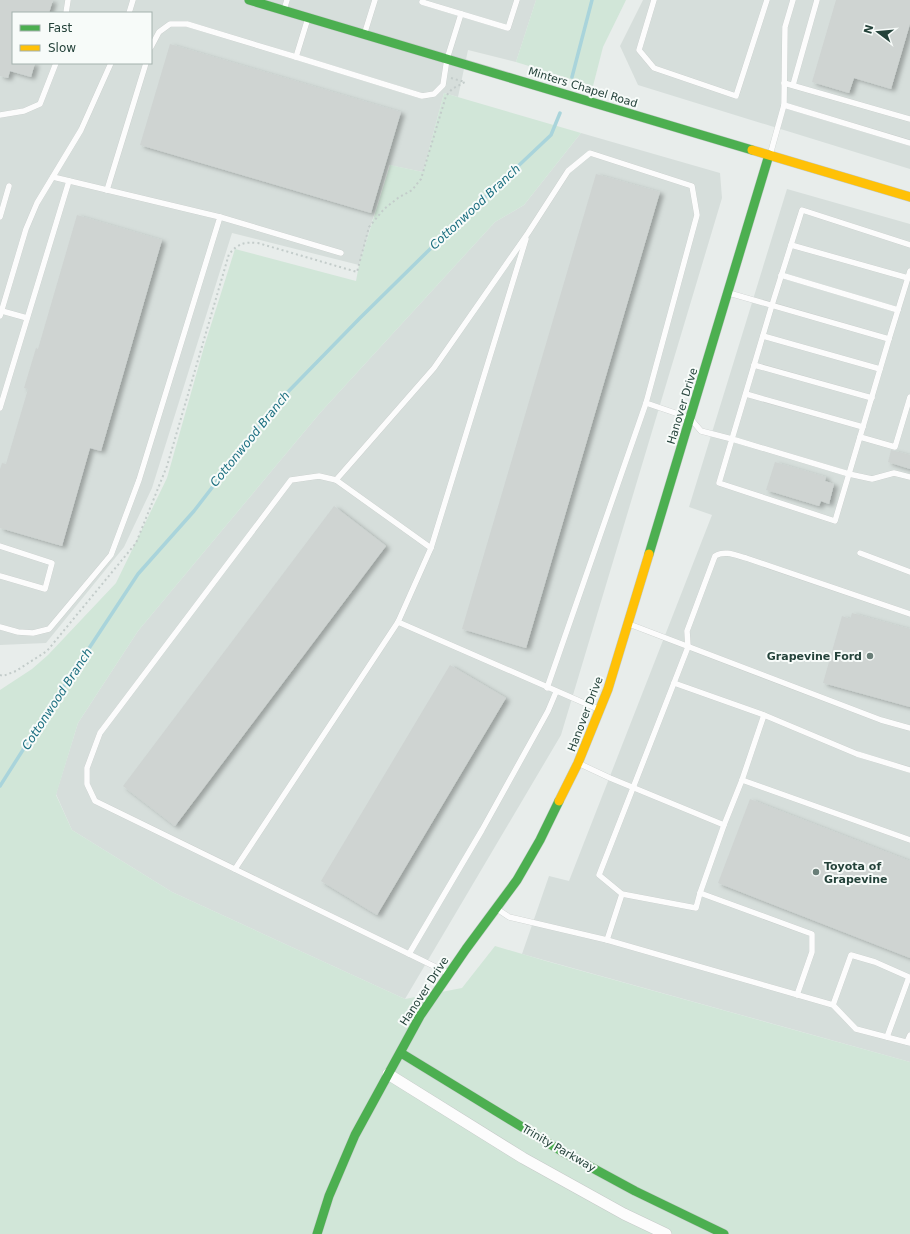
<svg xmlns="http://www.w3.org/2000/svg" width="910" height="1234" viewBox="0 0 910 1234" font-family="'DejaVu Sans',sans-serif">
<style>
.built{fill:#d6dedb;fill-rule:evenodd}
.green{fill:#d1e6d8}
.lines{fill:none;stroke-linecap:round;stroke-linejoin:round}
.stream{stroke:#a9d4db;stroke-width:3.5}
.building{fill:#cfd4d2;filter:url(#shadow)}
.lane-casing{stroke:#c5cac8;stroke-width:6}
.street-casing{stroke:#c5cac8;stroke-width:12}
.fast-casing{stroke:#c3cbc8;stroke-width:10}
.slow-casing{stroke:#c3cbc8;stroke-width:10}
.path{stroke:#c3ccca;stroke-width:2;stroke-dasharray:2 3;stroke-linecap:butt}
.lane{stroke:#fcfcfc;stroke-width:5.5}
.street{stroke:#fcfcfc;stroke-width:11}
.fast{stroke:#4caf50;stroke-width:9}
.slow{stroke:#ffc107;stroke-width:9}
.poi-dot{fill:#697e78;stroke:#f7fbf9;stroke-width:1.5}
.labels{text-anchor:middle;stroke-width:4;stroke-linejoin:round;paint-order:stroke}
.street-label{font-size:11px;fill:#24423a;stroke:#f7fbf9}
.poi-label{font-size:11px;font-weight:bold;fill:#24423a;stroke:#f7fbf9;text-anchor:end}
.water-label{font-size:12px;font-style:italic;fill:#1c6f80;stroke:#f7fbf9}
</style>
<defs>
<filter id="shadow"><feDropShadow dx="4" dy="2.5" stdDeviation="2" flood-color="#0004"/></filter>
</defs>
<rect width="100%" height="100%" fill="#e8edeb"/>
<g class="built">
<path d="M0 0H536L516 62 468 50 458 97 444 93 423 172 389 165 359 265 232 233 152 488 124 547 46 643 0 645ZM13 13H151V63H13Z"/>
<path d="M643 0H910V169L638 85 620 46Z"/>
<path d="M581 133 720 173 722 198 561 735 405 999 172 892 72 830 56 794 78 723 138 631 320 413 495 222 524 205Z"/>
<path d="M787 189 910 224V1062L522 954 549 876 569 881 712 515 689 507Z"/>
</g>
<g class="green">
<path d="M536 0H626L603 47 593 86 516 62Z"/>
<path d="M444 93 581 133 524 205 495 222 320 413 138 631 78 723 56 795 72 830 172 892 405 999 462 988 495 946 546 961 910 1062V1234H0V690L32 669 48 655 116 583 167 478 204 347 235 249 356 281 359 265 390 165 423 172Z"/>
</g>
<g class="lines">
<g class="stream">
<path d="M572 77 592 0"/>
<path d="M0 786 49 709 138 574 194 511 278 402 360 318 427 252 551 135 560 113"/>
</g>
</g>
<g class="building">
<path d="M0 0H53L49 13H13V63H35L31 77 10 71 8 78 0 76Z"/>
<path d="M836 0H910V24L891 89 854 78 849 93 812 82Z"/>
<path d="M170 44 401 112 371 213 140 145Z"/>
<path d="M596 174 660 192 526 648 462 629Z"/>
<path d="M77 215 162 240 101 451 90 448 62 546 0 528V469L2 463 6 464 28 389 24 388 36 348 38 349Z"/>
<path d="M891 450 910 455V469L888 462Z"/>
<path d="M775 462 826 477 825 481 834 484 829 504 821 501 819 506 766 490Z"/>
<path d="M334 506 386 546 175 826 123 786Z"/>
<path d="M852 613 910 629V707L823 683 842 616 850 619Z"/>
<path d="M450 665 506 698 377 915 321 881Z"/>
<path d="M750 799 910 861V958L718 883Z"/>
</g>
<g class="lines">
<g class="lane-casing">
<g id="lane">
<path d="M423 0 422 2 508 28 517 0"/>
<path d="M654 0 639 50 654 68 736 96 767 0"/>
<path d="M284 10 287 0"/>
<path d="M66 13 68 0"/>
<path d="M129 13 133 0"/>
<path d="M365 32 375 0"/>
<path d="M151 47 159 32 170 24H187L296 57 308 18"/>
<path d="M296 57 422 96 434 94 443 85 447 59 461 14"/>
<path d="M784 83 910 119"/>
<path d="M793 85 817 0"/>
<path d="M784 105 910 143"/>
<path d="M0 115 24 111 40 104 56 63"/>
<path d="M770 155 784 105 785 27 793 0"/>
<path d="M107 190 146 63"/>
<path d="M0 217 9 186"/>
<path d="M220 217 341 253"/>
<path d="M791 245 908 278"/>
<path d="M910 245 802 210 772 305 732 439 849 474 872 479 894 473 910 477"/>
<path d="M781 275 898 310"/>
<path d="M2 311 27 318"/>
<path d="M0 316 26 229 37 203 81 130 111 63"/>
<path d="M763 336 880 369"/>
<path d="M889 339 910 271"/>
<path d="M754 365 872 398"/>
<path d="M746 394 863 427"/>
<path d="M0 408 69 181"/>
<path d="M860 437 895 447 910 397"/>
<path d="M336 480 431 548 398 622 598 709"/>
<path d="M0 546 52 563 45 589 0 576"/>
<path d="M431 548 526 239"/>
<path d="M860 553 910 572"/>
<path d="M629 624 881 720 910 728"/>
<path d="M0 627 18 632 33 633 49 629 111 555 139 480 220 217 53 177"/>
<path d="M674 683 764 715"/>
<path d="M547 688 646 403"/>
<path d="M578 763 610 778 724 825 742 780 910 840"/>
<path d="M742 780 764 715 857 754 910 770"/>
<path d="M724 825 700 893 812 934V952L797 995"/>
<path d="M235 869 398 622"/>
<path d="M700 893 696 908 622 894 599 875 688 647 687 631 715 556C725 550 735 555 746 558L910 614"/>
<path d="M497 909 509 917 607 940 833 1005 856 1029 910 1043"/>
<path d="M607 940 622 894"/>
<path d="M409 954 482 830 548 711 556 692"/>
<path d="M448 973 95 801 87 784V768L100 733 291 480 319 476 336 480 434 368 528 233 568 171 590 153 692 186 697 215 646 403 690 418 701 431 732 439 719 483 835 521 889 339 729 293"/>
<path d="M833 1005 851 955 875 962 909 977 887 1037"/>
<path d="M907 1042 910 1035"/>
</g>
</g>
<g class="street-casing">
<path id="street" d="M388 1074 523 1158 624 1214 666 1234"/>
</g>
<g class="fast-casing">
<g id="fast">
<path d="M249 0 752 150"/>
<path d="M649 554 769 155"/>
<path d="M401 1053 563 1152 635 1191 724 1234"/>
<path d="M317 1234 329 1196 355 1135 420 1016 466 949 517 880 540 840 559 801"/>
</g>
</g>
<g class="slow-casing">
<g id="slow">
<path d="M752 150 910 197"/>
<path d="M559 801 578 763 608 689 649 554"/>
</g>
</g>
<path class="path" d="M0 675 3 676 16 671 47 651 136 543 167 466 229 254C239 243 244 242 258 243L357 272 369 227 384 209 398 198 412 190 421 179 446 96 452 89 465 82 451 78"/>
<use href="#lane" class="lane"/>
<use href="#street" class="street"/>
<use href="#fast" class="fast"/>
<use href="#slow" class="slow"/>
</g>
<g class="poi-dot">
<circle cx="870" cy="656" r="4"/>
<circle cx="816" cy="872" r="4"/>
</g>
<g class="labels">
<g class="street-label">
<text transform="translate(583 87) rotate(17)" y="4">Minters Chapel Road</text>
<text transform="translate(682 406) rotate(-73)" y="4">Hanover Drive</text>
<text transform="translate(585 714) rotate(-69)" y="4">Hanover Drive</text>
<text transform="translate(424 991) rotate(-57)" y="4">Hanover Drive</text>
<text transform="translate(559 1148) rotate(30)" y="4">Trinity Parkway</text>
</g>
<g class="poi-label">
<text x="862" y="660">Grapevine Ford</text>
<text x="824" y="870" text-anchor="start">Toyota of<tspan x="824" dy="13">Grapevine</tspan></text>
</g>
<g class="water-label">
<text transform="translate(475 207) rotate(-43)" y="4">Cottonwood Branch</text>
<text transform="translate(250 439) rotate(-51)" y="4">Cottonwood Branch</text>
<text transform="translate(57 699) rotate(-57)" y="4">Cottonwood Branch</text>
</g>
</g>
<rect x="12" y="12" width="140" height="52" fill="#f7fbf9" stroke="#a3b1ad"/>
<rect x="20" y="25" width="20" height="6" fill="#4caf50" stroke="#a3b1ad"/>
<text x="48" y="32" font-size="12" fill="#24423a">Fast</text>
<rect x="20" y="45" width="20" height="6" fill="#ffc107" stroke="#a3b1ad"/>
<text x="48" y="52" font-size="12" fill="#24423a">Slow</text>
<g transform="translate(878 32) rotate(286)" stroke="#f7fbf9" stroke-width="3" paint-order="stroke">
<path d="M0-3L7 15L0 10L-7 15Z" fill="#24423a"/>
<text y="-6" font-size="11" font-weight="bold" text-anchor="middle" fill="#24423a">N</text>
</g>
</svg>
